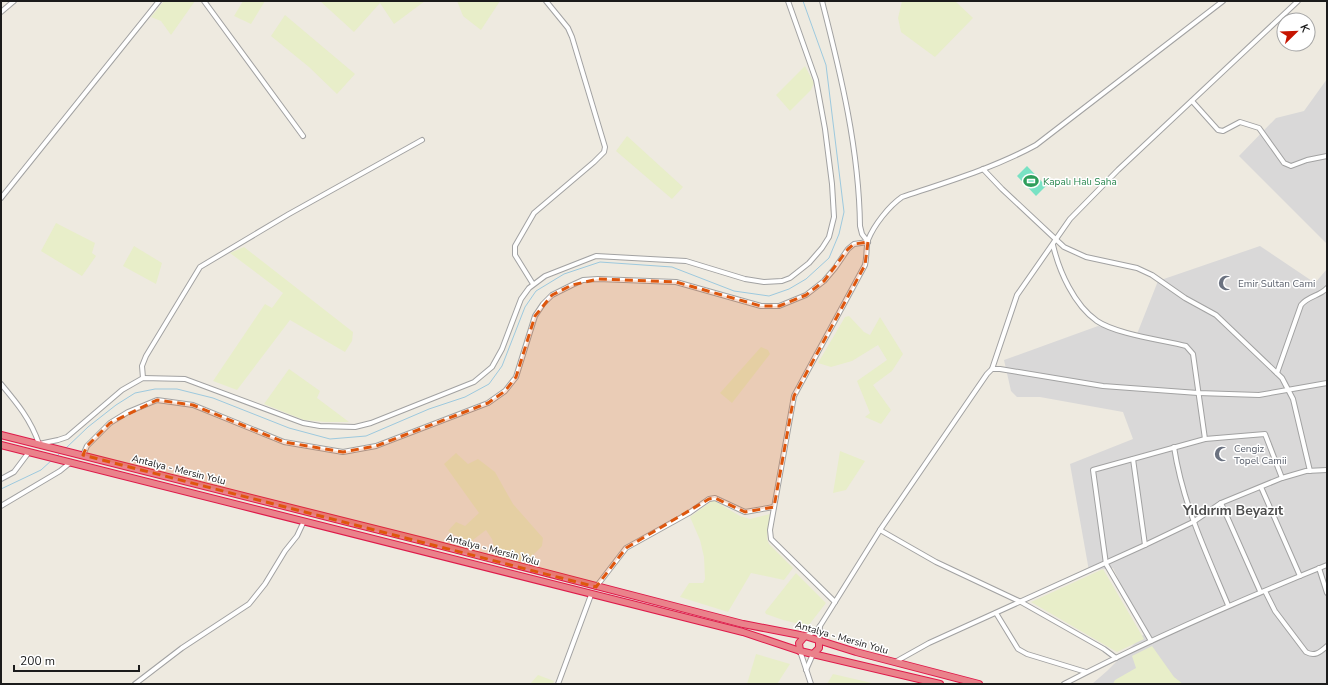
<svg xmlns="http://www.w3.org/2000/svg" width="1328" height="685" viewBox="0 0 1328 685" font-family="'Nunito Sans',sans-serif">
<style>
.residential{fill:#d9d8d8}
.farmland{fill:#e8eec9}
.pitch{fill:#79e2c4}
.lines{fill:none;stroke-linecap:round;stroke-linejoin:round}
.stream{stroke:#9dc9de;stroke-width:1}
.minor-casing{stroke:#a2a2a2;stroke-width:6}
.highway-casing{stroke:#de1a4a;stroke-width:8}
.minor{stroke:#fff;stroke-width:4}
.highway{stroke:#ea828b;stroke-width:6}
.marked{fill:#de560d;fill-opacity:0.2;stroke:#de560d;stroke-width:3;stroke-dasharray:8 5;stroke-linejoin:round}
.labels{text-anchor:middle;stroke-width:3;stroke-linejoin:round;paint-order:stroke}
.leisure-label{font-size:10px;fill:#27864d;stroke:#fff;text-anchor:start}
.worship-label{font-size:10px;fill:#5b616d;stroke:#fff;text-anchor:start}
.street-label{font-size:10px;fill:#1b1b1b;stroke:#fff}
.district-label{font-size:14px;font-weight:bold;fill:#4e4e4e;stroke:#fff}
</style>
<rect width="100%" height="100%" fill="#eeeae0"/>
<g class="residential">
<path d="M1327 79V244L1239 156 1276 118 1304 111Z"/>
<path d="M1260 246 1315 283 1327 269V684H1092L1107 671 1145 633 1113 568 1089 571 1070 464 1133 439 1123 412 1040 397H1017L1011 391 1004 360 1098 326 1137 334 1158 281Z"/>
</g>
<g class="farmland">
<path d="M164 1H195L171 35 161 21 151 17Z"/>
<path d="M243 1H265L251 24 234 16Z"/>
<path d="M320 1H425L394 24 380 3 354 32Z"/>
<path d="M457 1H500L481 30 463 16Z"/>
<path d="M902 1H955L973 18 935 57 901 32 898 18Z"/>
<path d="M285 15 355 74 337 94 309 67 271 36Z"/>
<path d="M805 66 814 83 811 90 790 111 776 95Z"/>
<path d="M627 136 683 187 672 199 616 151Z"/>
<path d="M56 223 95 243 92 253 96 256 82 276 41 251Z"/>
<path d="M134 246 162 263 156 284 123 266Z"/>
<path d="M244 247 353 332 352 341 345 352 290 320 237 390 213 381 265 304 272 308 283 293 230 253Z"/>
<path d="M849 316 864 332 870 335 880 317 903 354 892 371 873 385 891 410 881 424 865 417 870 413 857 381 887 360 878 345 852 361 831 367 818 363 845 317Z"/>
<path d="M761 347 768 350 770 354 732 403 720 393Z"/>
<path d="M289 369 320 391 317 398 349 422H326L304 420 264 404Z"/>
<path d="M840 451 865 461 846 490 833 493Z"/>
<path d="M456 453 468 464 478 459 495 472 513 504 543 538 542 546 528 560 523 562 496 556 492 539 486 530 469 543 448 531 456 522 465 526 479 513 444 464Z"/>
<path d="M713 500 740 516 750 519 770 514 767 539 769 544 793 568 784 580 751 573 728 612 680 597 689 583H703L705 579 704 557 700 540 690 517Z"/>
<path d="M1103 569 1144 639 1117 652 1031 602Z"/>
<path d="M796 573 826 603 808 626 783 620 766 614 765 612Z"/>
<path d="M1152 646 1174 677 1183 684H1113L1115 680 1136 668 1132 656Z"/>
<path d="M756 654 790 664 777 684H747Z"/>
<path d="M833 674 876 684H827Z"/>
<path d="M538 675 554 681 553 684H530Z"/>
</g>
<path class="pitch" d="M1027 166 1046 186 1036 196 1017 176Z"/>
<g class="lines">
<g class="stream">
<path d="M1 2 2 1"/>
<path d="M65 449 88 427 116 405 135 393 155 389H177L213 398 289 428 330 439 366 436 429 409 465 397 489 384 502 366 525 307 536 291 564 274 600 262 672 267 734 291 769 296 789 289 806 279 829 258 839 234 844 212 826 65 803 1"/>
<path d="M56 457 61 452"/>
<path d="M1 489 41 470 52 460"/>
</g>
<g class="minor-casing">
<g id="minor">
<path d="M204 1 303 136"/>
<path d="M822 1C841 75 859 149 860 226L862 234 868 242"/>
<path d="M1 12 14 1"/>
<path d="M1192 101 1218 130 1223 131 1240 122 1259 128 1284 163 1291 166 1307 160 1327 156"/>
<path d="M983 169 1002 189 1064 247 1086 257 1137 268 1152 275 1185 298 1216 315 1282 378 1293 399 1310 471"/>
<path d="M1 198 159 1"/>
<path d="M1053 245C1059 271 1074 305 1097 321 1116 334 1162 340 1186 346L1193 354 1205 439"/>
<path d="M533 284 515 255V246L534 213 594 162 604 152 605 147 572 37 568 28 546 1"/>
<path d="M992 369 1017 295 1070 219 1118 170 1298 1"/>
<path d="M1277 373 1301 305C1308 296 1320 296 1327 288"/>
<path d="M143 378 142 366 146 356 200 267 289 214 422 140"/>
<path d="M1 384C17 403 31 420 39 444L58 440 67 437 122 390 143 378 185 379 303 423 320 426 355 427 371 423 474 382 492 367 502 349 521 299 529 288 545 276 596 256 686 261 745 279 764 282 782 281 790 278 809 263 822 248 829 237 834 217 832 184 825 129 816 80 788 1"/>
<path d="M1174 447C1183 505 1206 552 1228 605"/>
<path d="M83 455 87 446 110 423 128 412 157 400 193 405 284 442 343 452 376 446 488 403 505 391 516 377 535 316 543 304 552 295 572 285 583 280 598 279 676 282 761 306H779L806 295 824 281 835 268 848 249 854 244 868 242"/>
<path d="M1133 459 1145 545"/>
<path d="M1 479 14 472 29 452"/>
<path d="M1261 487 1300 576"/>
<path d="M1221 503 1260 591"/>
<path d="M1 506 60 471 71 462"/>
<path d="M880 530 936 562 1021 602 1104 649 1116 658"/>
<path d="M1319 568 1327 593"/>
<path d="M596 587 626 548 689 513 709 499 715 498 745 512 774 507"/>
<path d="M1265 591 1275 611 1306 652C1315 657 1320 652 1327 646"/>
<path d="M835 602 771 539 770 530 794 396 865 265C867 256 866 247 868 240 874 225 889 206 902 197 947 182 994 168 1036 145L1223 1"/>
<path d="M996 613 1018 649 1027 654 1086 672"/>
<path d="M805 636 816 631 820 626 880 530 987 374 992 369H1000L1103 386 1198 393 1259 395 1327 383"/>
<path d="M819 640 820 626"/>
<path d="M1151 641 1106 564 1093 470 1205 439 1265 434 1282 478"/>
<path d="M800 651 811 684"/>
<path d="M895 662 929 643 1145 545 1193 522 1221 503 1282 478 1306 471 1327 470"/>
<path d="M806 670 813 654"/>
<path d="M135 684 182 648 249 604 265 584 285 551 297 536 304 521"/>
<path d="M558 684 591 595"/>
<path d="M1064 684C1150 639 1238 601 1327 565"/>
</g>
</g>
<g class="highway-casing">
<g id="highway">
<path d="M1 435 427 542 743 624 805 636 856 652 979 684"/>
<path d="M1 445 743 632 800 651 940 684"/>
<path d="M800 651 799 643 805 636"/>
<path d="M813 654 819 648V640"/>
</g>
</g>
<use href="#minor" class="minor"/>
<use href="#highway" class="highway"/>
</g>
<path class="marked" d="M868 242 865 265 794 396 774 507 745 512 715 498 709 499 626 548 596 587 83 455 87 446 110 423 157 400 193 405 284 442 343 452 376 446 488 403 505 391 516 377 535 316 552 295 572 285 598 279 676 282 761 306H779L806 295 824 281 848 249 854 244Z"/>
<defs>
<g id="stadium-bare" transform="scale(1.2)"><path d="M0-5a6.5 5 0 1 0 0 10a6.5 5 0 1 0 0-10ZM-3.5-1.8h7v3.6h-7Z" fill="#2e9e5b" stroke="#fff" stroke-width="2.5" paint-order="stroke"/></g>
<g id="mosque-bare" transform="scale(1.2)"><path d="M3.5-4.9A6 6 0 1 0 3.5 4.9A5 5 0 1 1 3.5-4.9Z" fill="#6b7280" stroke="#fff" stroke-width="2.5" paint-order="stroke"/></g>
</defs>
<g fill-rule="evenodd">
<use href="#stadium-bare" x="1031" y="181"/>
<use href="#mosque-bare" x="1226" y="283"/>
<use href="#mosque-bare" x="1222" y="454"/>
</g>
<g class="labels">
<g class="leisure-label">
<text x="1043" y="185">Kapalı Halı Saha</text>
</g>
<g class="worship-label">
<text x="1238" y="287">Emir Sultan Cami</text>
<text x="1234" y="452">Cengiz<tspan x="1234" dy="12">Topel Camii</tspan></text>
</g>
<g class="street-label">
<text transform="translate(179 469) rotate(14)" y="4">Antalya - Mersin Yolu</text>
<text transform="translate(493 549) rotate(15)" y="4">Antalya - Mersin Yolu</text>
<text transform="translate(842 637) rotate(16)" y="4">Antalya - Mersin Yolu</text>
</g>
<g class="district-label">
<text x="1233" y="515">Yıldırım Beyazıt</text>
</g>
</g>
<rect width="1328" height="685" fill="none" stroke="#1b1b1b" stroke-width="4"/>
<g transform="translate(1296 32) rotate(67)"><circle r="19" fill="#ffffff" stroke="#a4a4a4"/>
<path d="M0-3L7 15L0 10L-7 15Z" fill="#c61400"/>
<text y="-6" font-size="11" font-weight="bold" text-anchor="middle" fill="#1b1b1b">K</text>
</g>
<path d="M14 665v6h125v-6" fill="none" stroke="#1b1b1b" stroke-width="2"/>
<text x="20" y="665" font-size="12" fill="#1b1b1b" stroke="#ffffff" stroke-width="3" paint-order="stroke">200 m</text>
</svg>
